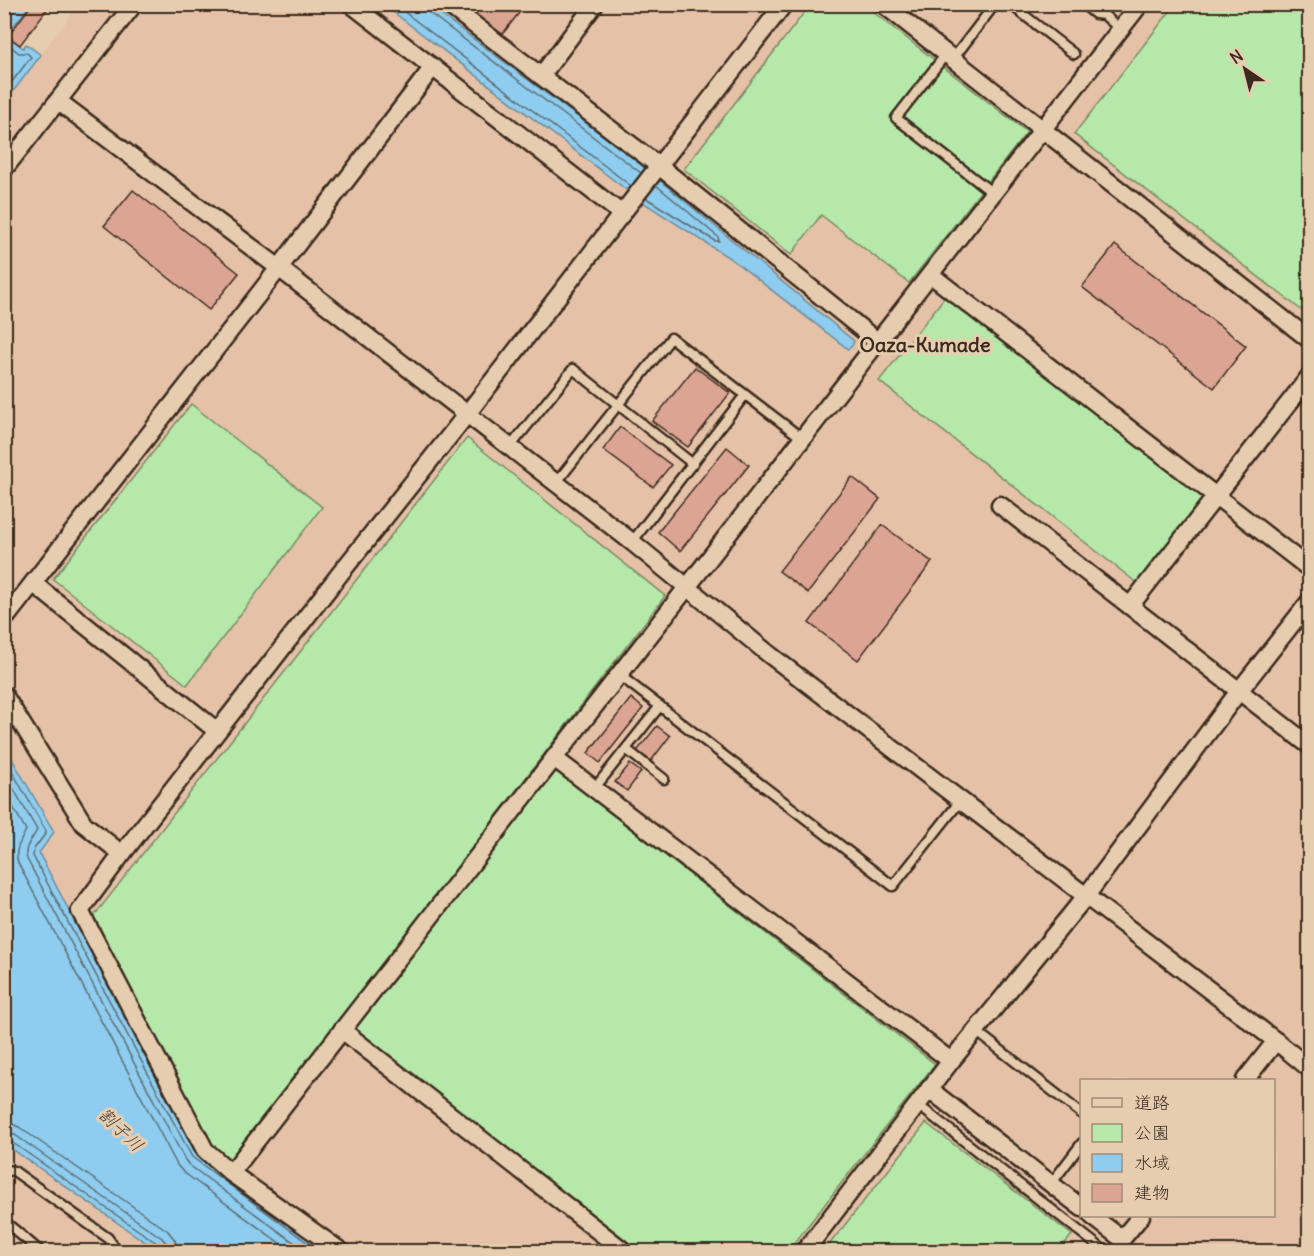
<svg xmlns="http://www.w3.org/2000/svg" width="1314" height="1256" viewBox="0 0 1314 1256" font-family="Delius,'Klee One',sans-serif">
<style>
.built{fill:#e4c1a7;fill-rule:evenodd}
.green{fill:#b6e9a9;stroke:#788a64;stroke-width:1.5}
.water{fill:#8ecdef;stroke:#6d8c9b;stroke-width:1.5}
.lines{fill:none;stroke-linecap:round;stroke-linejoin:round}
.shore{stroke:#5c6b72;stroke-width:1.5}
.building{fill:#dca593;stroke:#3b2a1e;stroke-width:1.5}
.service-casing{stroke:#3b2a1e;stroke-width:13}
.minor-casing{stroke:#3b2a1e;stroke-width:21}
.service{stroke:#e7cdaf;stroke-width:8}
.minor{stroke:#e7cdaf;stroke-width:16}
.labels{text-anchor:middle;stroke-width:6;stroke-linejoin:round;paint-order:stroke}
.water-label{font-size:18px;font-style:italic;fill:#47423d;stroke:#e7cdaf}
.quarter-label{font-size:20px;font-weight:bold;fill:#3b2a1e;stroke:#e7cdaf}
</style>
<rect width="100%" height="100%" fill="#e7cdaf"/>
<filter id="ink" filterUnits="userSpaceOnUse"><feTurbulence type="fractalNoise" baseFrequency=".0167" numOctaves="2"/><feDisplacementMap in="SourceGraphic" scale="12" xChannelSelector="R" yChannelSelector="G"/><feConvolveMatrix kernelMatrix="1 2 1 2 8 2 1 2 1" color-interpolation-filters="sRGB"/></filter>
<g filter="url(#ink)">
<g class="built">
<path d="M79 5H1309V1251H330L196 1154 38 852 54 832 5 745 4 102ZM1082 1080H1274V1216H1082Z"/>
<path d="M5 1144 158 1251H5Z"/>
</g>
<g class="green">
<path d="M810 5H864L1027 132 909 283 821 215 791 255 684 169Z"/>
<path d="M1175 5H1309V316L1074 134Z"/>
<path d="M948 293 1206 495 1137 583 879 381Z"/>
<path d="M191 404 322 507 187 685 53 579Z"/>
<path d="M467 438 665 596 231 1163 209 1144 94 916Z"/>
<path d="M556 771 935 1064 788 1251H640L354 1028Z"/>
<path d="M926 1123 1072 1235 1058 1251H824Z"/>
</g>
<g class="water">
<path d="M5 4 30 5 6 35 23 48 26 44 41 55 5 102Z"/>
<path d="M384 5H428L629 155 854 341 852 346 848 349 734 261 641 201Z"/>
<path d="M4 745 54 832 39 853 196 1154 330 1251H158L5 1144Z"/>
</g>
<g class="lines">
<g class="shore">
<path d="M394 4 631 186"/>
<path d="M425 4V9L428 12 641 173"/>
<path d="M4 41 19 53H27L31 57 4 92"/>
<path d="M646 198 715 241H719L718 237 656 185"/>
<path d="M4 757 46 831V833L34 849 33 856 192 1157 320 1252"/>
<path d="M4 772 37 830C32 841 23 846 27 859L185 1160 189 1165 307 1252"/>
<path d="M4 791 26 830C21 842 14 848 18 863L177 1165 183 1172 292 1252"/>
<path d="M4 1123 12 1124 19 1127 168 1231 175 1240 178 1252"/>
<path d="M4 1132 15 1135 162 1238 167 1244 169 1252"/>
<path d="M4 1140 10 1141 158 1244 160 1247 161 1252"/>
</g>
</g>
<g class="building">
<path d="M32 4H43L48 8 20 45 8 36Z"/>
<path d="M461 4H526L501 36Z"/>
<path d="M133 190 239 273 209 310 104 226Z"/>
<path d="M1115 245 1246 346 1214 388 1082 287Z"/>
<path d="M695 367 730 393 688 447 652 421Z"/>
<path d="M620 427 671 465 653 487 603 450Z"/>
<path d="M727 447 749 465 680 551 658 532Z"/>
<path d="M852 477 880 499 808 593 779 571Z"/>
<path d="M882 525 932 562 858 660 809 623Z"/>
<path d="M631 698 643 708 600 763 588 753Z"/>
<path d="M657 726 670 736 651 761 637 751Z"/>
<path d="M630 764 641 772 627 791 615 782Z"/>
</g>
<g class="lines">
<g class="service-casing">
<g id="service">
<path d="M1010 4 1074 54"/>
<path d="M1083 4 1095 14 1104 15 1121 30"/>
<path d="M946 54 896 118 994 194"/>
<path d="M953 59 995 4"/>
<path d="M510 447 573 369 693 464"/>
<path d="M556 483 671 338 803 439"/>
<path d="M632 542 745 395"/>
<path d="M618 674 893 886 961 800"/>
<path d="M626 749 664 779"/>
<path d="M594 789 660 706"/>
<path d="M976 1031 1082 1114"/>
<path d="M918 1105 1106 1252"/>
<path d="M4 1170 14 1171 108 1238 118 1252"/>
<path d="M1051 1184 1082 1143"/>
<path d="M4 1221 41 1252"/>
</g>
</g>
<g class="minor-casing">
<g id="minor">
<path d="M351 4 622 214"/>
<path d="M447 4 541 76"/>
<path d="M595 4 541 76 659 166 878 342"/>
<path d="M883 4 1310 340"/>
<path d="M58 101 279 268 632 542 770 655 1276 1041 1310 1069"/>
<path d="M4 169 134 4"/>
<path d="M931 275 1310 569"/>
<path d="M1000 505 1310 746"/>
<path d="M34 584 217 731"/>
<path d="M1130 606 1310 376"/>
<path d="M4 620 279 268 433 67"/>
<path d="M4 695 84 824 122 854"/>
<path d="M554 758 951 1061"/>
<path d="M342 1030 625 1252"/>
<path d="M1245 1080 1276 1041"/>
<path d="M929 1089 1082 1208"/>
<path d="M231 1173C534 783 838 395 1140 4"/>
<path d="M1092 1216 1122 1239 1141 1216"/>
<path d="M342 1252 231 1173 205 1150 80 911 122 854 339 575 467 414 784 4"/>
<path d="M804 1252 951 1061 1086 896 1239 691 1310 601"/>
</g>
</g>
<use href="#service" class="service"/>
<use href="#minor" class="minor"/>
</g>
</g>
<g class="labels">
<g class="water-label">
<text transform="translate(121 1130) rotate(44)" y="6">割子川</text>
</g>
<g class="quarter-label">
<text x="925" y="352">Oaza-Kumade</text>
</g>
</g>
<rect width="1314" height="1256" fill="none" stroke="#e7cdaf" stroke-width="24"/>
<rect x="12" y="12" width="1290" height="1232" fill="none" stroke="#3b2a1e" stroke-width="2" filter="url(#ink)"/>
<rect x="1080" y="1079" width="195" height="138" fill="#e7cdaf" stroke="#a28c75" stroke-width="1.5"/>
<rect x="1092" y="1098" width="30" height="9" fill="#e7cdaf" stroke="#a28c75" stroke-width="1.5"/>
<text x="1134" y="1109" font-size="18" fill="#3b2a1e">道路</text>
<rect x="1092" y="1124" width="30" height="18" fill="#b6e9a9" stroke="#a28c75" stroke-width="1.5"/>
<text x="1134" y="1139" font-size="18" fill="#3b2a1e">公園</text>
<rect x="1092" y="1154" width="30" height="18" fill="#8ecdef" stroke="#a28c75" stroke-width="1.5"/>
<text x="1134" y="1169" font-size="18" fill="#3b2a1e">水域</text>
<rect x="1092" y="1184" width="30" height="18" fill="#dca593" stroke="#a28c75" stroke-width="1.5"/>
<text x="1134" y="1199" font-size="18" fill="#3b2a1e">建物</text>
<g transform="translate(1245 69) rotate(325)" stroke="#e7cdaf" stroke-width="4.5" paint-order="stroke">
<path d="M0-4.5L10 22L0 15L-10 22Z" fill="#3b2a1e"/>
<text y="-9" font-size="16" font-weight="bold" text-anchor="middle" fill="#3b2a1e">N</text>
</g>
</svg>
